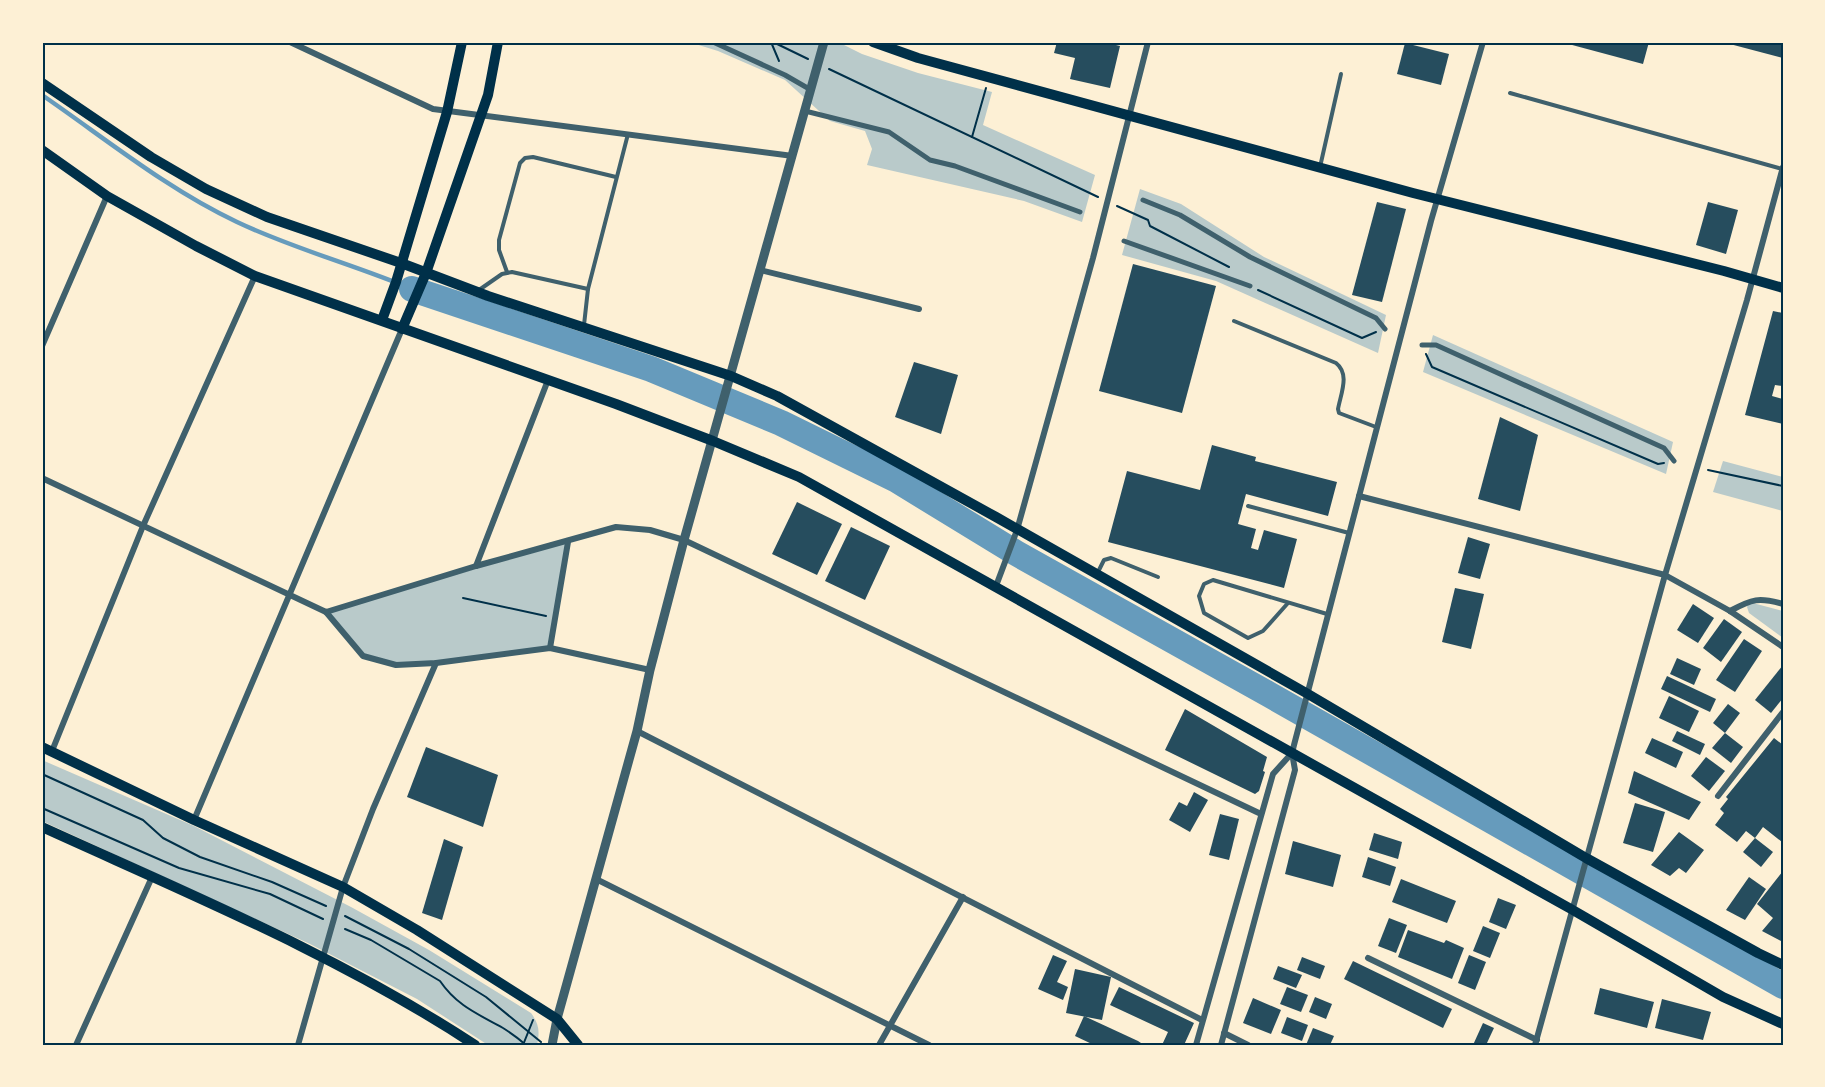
<svg xmlns="http://www.w3.org/2000/svg" width="1825" height="1087" viewBox="0 0 1825 1087" font-family="'Space Grotesk',sans-serif">
<style>
.green{fill:#b9caca}
.lines{fill:none;stroke-linecap:round;stroke-linejoin:round}
.stream{stroke:#669bbc;stroke-width:4.5}
.river{stroke:#669bbc;stroke-width:26}
.building{fill:#264d5e}
.path{stroke:#003049;stroke-width:2}
.service{stroke:#3f606c;stroke-width:4}
.pedestrian{stroke:#3f606c;stroke-width:5}
.minor{stroke:#3f606c;stroke-width:6}
.tertiary{stroke:#3f606c;stroke-width:9}
.secondary{stroke:#003049;stroke-width:10}
.primary{stroke:#003049;stroke-width:10}
.neatline{fill:none;stroke:#003049;stroke-width:2}
</style>
<rect width="100%" height="100%" fill="#fdf0d5"/>
<g class="green">
<path d="M689 42H838L862 54 918 73 992 92 983 125 1095 175 1082 222 1024 201 867 165 872 149 865 131 830 121 785 80 718 51Z"/>
<path d="M1140 189 1181 204 1264 257 1386 315 1378 353 1216 281 1122 255Z"/>
<path d="M1433 335 1673 442 1666 474 1423 372Z"/>
<path d="M1723 461 1783 477V511L1713 492Z"/>
<path d="M568 542 550 648 396 665 363 656 326 612Z"/>
<path d="M1749 602 1783 611V638L1749 613 1747 607Z"/>
<path d="M42 760 194 826 351 907 429 950 531 1013C539 1024 540 1031 537 1045H488L417 999 310 944 42 821Z"/>
</g>
<g class="lines">
<path class="stream" d="M42 95C106 139 167 189 237 222 294 249 355 265 412 289"/>
<path class="river" d="M412 289 651 369 781 423 895 479 1016 553 1270 695 1783 986"/>
</g>
<g class="building">
<path d="M1057 42H1104L1120 46 1110 88 1070 79 1075 58 1054 53Z"/>
<path d="M1561 42H1649L1643 64Z"/>
<path d="M1726 42H1783V58L1726 43Z"/>
<path d="M1405 43 1449 54 1441 85 1397 74Z"/>
<path d="M1377 202 1406 209 1382 302 1352 295Z"/>
<path d="M1708 202 1738 210 1726 254 1696 245Z"/>
<path d="M1133 264 1216 286 1182 413 1099 391Z"/>
<path d="M1773 311 1783 313V386L1775 385 1772 396 1783 399V424L1745 415Z"/>
<path d="M914 362 958 375 941 434 895 417Z"/>
<path d="M1500 417 1538 435 1520 511 1478 499Z"/>
<path d="M1212 445 1256 457 1255 461 1337 482 1328 516 1246 494 1238 524 1256 529 1251 548 1258 550 1264 530 1297 539 1284 588 1108 542 1127 471 1200 490Z"/>
<path d="M797 502 842 524 817 575 772 554Z"/>
<path d="M851 527 890 546 865 600 825 581Z"/>
<path d="M1468 537 1490 544 1480 579 1458 573Z"/>
<path d="M1455 588 1484 594 1471 649 1442 642Z"/>
<path d="M1693 604 1714 618 1698 643 1677 630Z"/>
<path d="M1724 619 1742 632 1721 662 1703 648Z"/>
<path d="M1744 639 1762 651 1735 692 1716 680Z"/>
<path d="M1677 658 1701 669 1694 685 1670 674Z"/>
<path d="M1783 665V698L1771 713 1755 700Z"/>
<path d="M1667 676 1716 699 1710 712 1661 689Z"/>
<path d="M1669 696 1699 711 1689 732 1659 718Z"/>
<path d="M1728 704 1740 713 1725 733 1713 723Z"/>
<path d="M1185 709 1267 757 1263 771 1265 772 1259 791 1255 794 1165 750Z"/>
<path d="M1677 731 1705 744 1700 755 1672 741Z"/>
<path d="M1725 733 1743 747 1731 763 1712 748Z"/>
<path d="M1652 738 1683 752 1676 768 1645 753Z"/>
<path d="M1774 738 1783 745V840L1782 842 1763 827 1755 838 1746 831 1737 842 1715 825 1724 813 1720 809 1728 799 1726 797Z"/>
<path d="M426 747 498 775 483 827 407 797Z"/>
<path d="M1706 757 1725 771 1709 791 1691 776Z"/>
<path d="M1634 771 1701 802 1689 820 1628 793Z"/>
<path d="M1194 792 1208 800 1190 832 1169 820 1179 802 1187 806Z"/>
<path d="M1635 803 1665 812 1653 852 1623 843Z"/>
<path d="M1220 814 1239 819 1229 860 1209 855Z"/>
<path d="M1679 832 1704 850 1686 873 1679 868 1670 876 1651 865Z"/>
<path d="M1374 833 1402 842 1398 859 1369 850Z"/>
<path d="M1755 838 1773 852 1761 867 1743 852Z"/>
<path d="M444 839 463 847 442 920 422 913Z"/>
<path d="M1293 841 1341 855 1333 887 1285 874Z"/>
<path d="M1368 857 1396 867 1390 886 1362 877Z"/>
<path d="M1783 871V942L1762 931 1773 918 1757 904Z"/>
<path d="M1749 877 1766 889 1745 920 1726 910Z"/>
<path d="M1401 879 1456 901 1447 923 1392 902Z"/>
<path d="M1498 898 1516 905 1506 929 1489 922Z"/>
<path d="M1389 918 1407 925 1396 953 1378 946Z"/>
<path d="M1483 926 1500 933 1490 958 1473 951Z"/>
<path d="M1408 930 1444 943 1446 940 1464 948 1452 979 1398 957Z"/>
<path d="M1053 955 1067 961 1057 982 1068 987 1063 1000 1038 989Z"/>
<path d="M1469 955 1486 962 1475 990 1458 983Z"/>
<path d="M1302 957 1325 966 1320 979 1297 970Z"/>
<path d="M1353 961 1452 1009 1443 1028 1344 979Z"/>
<path d="M1278 966 1302 975 1296 988 1273 979Z"/>
<path d="M1075 969 1111 977 1102 1020 1066 1013Z"/>
<path d="M1119 987 1194 1023 1184 1045H1162L1168 1032 1110 1005Z"/>
<path d="M1287 987 1308 995 1301 1012 1280 1004Z"/>
<path d="M1600 988 1654 1002 1647 1028 1594 1014Z"/>
<path d="M1315 997 1332 1004 1326 1019 1309 1012Z"/>
<path d="M1253 998 1281 1010 1271 1034 1243 1023Z"/>
<path d="M1662 999 1711 1012 1703 1040 1655 1028Z"/>
<path d="M1084 1016 1138 1041 1144 1045H1094L1075 1036Z"/>
<path d="M1287 1017 1308 1025 1302 1041 1281 1033Z"/>
<path d="M1483 1023 1494 1028 1486 1045H1473Z"/>
<path d="M1313 1028 1334 1036 1330 1045H1306Z"/>
</g>
<g class="lines">
<g class="path">
<path d="M771 42 779 61"/>
<path d="M773 42 808 59"/>
<path d="M829 69 1098 197"/>
<path d="M972 137 986 88"/>
<path d="M1117 206 1148 220 1150 226 1229 267"/>
<path d="M1258 290 1362 338 1376 332"/>
<path d="M1426 354 1432 367 1658 464 1664 463"/>
<path d="M1708 470 1783 486"/>
<path d="M463 598 546 616"/>
<path d="M42 774 143 820 163 838 200 857 272 882 326 906"/>
<path d="M42 808 179 868 270 894 323 919"/>
<path d="M345 916 409 949 486 997 541 1042"/>
<path d="M345 929 371 940 440 981C457 1006 478 1014 503 1028 511 1033 519 1039 526 1045"/>
<path d="M523 1045 533 1020"/>
</g>
<g class="service">
<path d="M1510 93 1782 169"/>
<path d="M1320 167 1341 74"/>
<path d="M507 272 499 250V240L520 163 525 158 533 157 616 177"/>
<path d="M479 290 502 274 512 272 588 289"/>
<path d="M1234 321 1336 363C1350 374 1341 393 1338 409L1339 413 1376 427"/>
<path d="M584 325 588 289 628 134"/>
<path d="M1248 506 1349 533"/>
<path d="M1098 572 1104 560 1111 558 1158 577"/>
<path d="M1288 603 1263 631 1248 638 1204 613 1199 596 1204 584 1213 580 1327 614"/>
</g>
<g class="pedestrian">
<path d="M713 42 785 75 811 90"/>
<path d="M805 111 889 132 930 160 955 166 1080 212"/>
<path d="M1143 200 1180 215 1250 257 1376 318 1385 329"/>
<path d="M1124 241 1250 286"/>
<path d="M1422 345H1436L1664 448 1674 461"/>
</g>
<g class="minor">
<path d="M290 42 433 109 793 156"/>
<path d="M760 270 919 309"/>
<path d="M42 346 107 196"/>
<path d="M42 478 326 612 476 566 616 527 650 530 684 540 1261 814"/>
<path d="M1359 496 1665 575 1730 611 1783 647"/>
<path d="M476 566 548 380"/>
<path d="M996 586 1017 530 1093 258 1148 42"/>
<path d="M1730 611C1752 599 1759 597 1783 604"/>
<path d="M326 612 363 656 396 665 436 663 550 648 650 670"/>
<path d="M550 648 568 542"/>
<path d="M637 731 1202 1020"/>
<path d="M52 751 143 526 255 276"/>
<path d="M1718 796 1783 712"/>
<path d="M194 820 402 329"/>
<path d="M596 879 929 1045"/>
<path d="M1368 958 1537 1040"/>
<path d="M1224 1033 1248 1045"/>
<path d="M76 1045 152 877"/>
<path d="M298 1045 343 887 373 809 436 663"/>
<path d="M879 1045 963 897"/>
<path d="M1196 1045 1273 774 1292 753 1294 745 1431 221 1483 42"/>
<path d="M1221 1045 1295 770 1292 753"/>
<path d="M1535 1045 1665 575 1747 300 1783 167"/>
</g>
<path class="tertiary" d="M552 1045 557 1019 637 731 650 670 684 540 824 42"/>
<g class="secondary">
<path d="M873 42 918 58 1413 193 1724 271 1783 288"/>
<path d="M382 320 396 282 447 112 462 42"/>
<path d="M402 329 426 273 488 95 498 42"/>
<path d="M42 747 194 820 343 887 417 930 557 1019 578 1045"/>
<path d="M42 827C189 894 340 956 475 1045"/>
</g>
<g class="primary">
<path d="M42 83 151 157 206 189 267 217 401 263 488 296 731 376 777 396 996 517 1308 694 1586 858 1758 953 1783 965"/>
<path d="M42 150 107 196 196 246 255 276 616 404 713 441 799 477 1571 909 1723 997 1783 1024"/>
</g>
</g>
<rect width="1825" height="1087" fill="none" stroke="#fdf0d5" stroke-width="87"/>
<rect x="44" y="44" width="1738" height="1000" class="neatline"/>
</svg>
